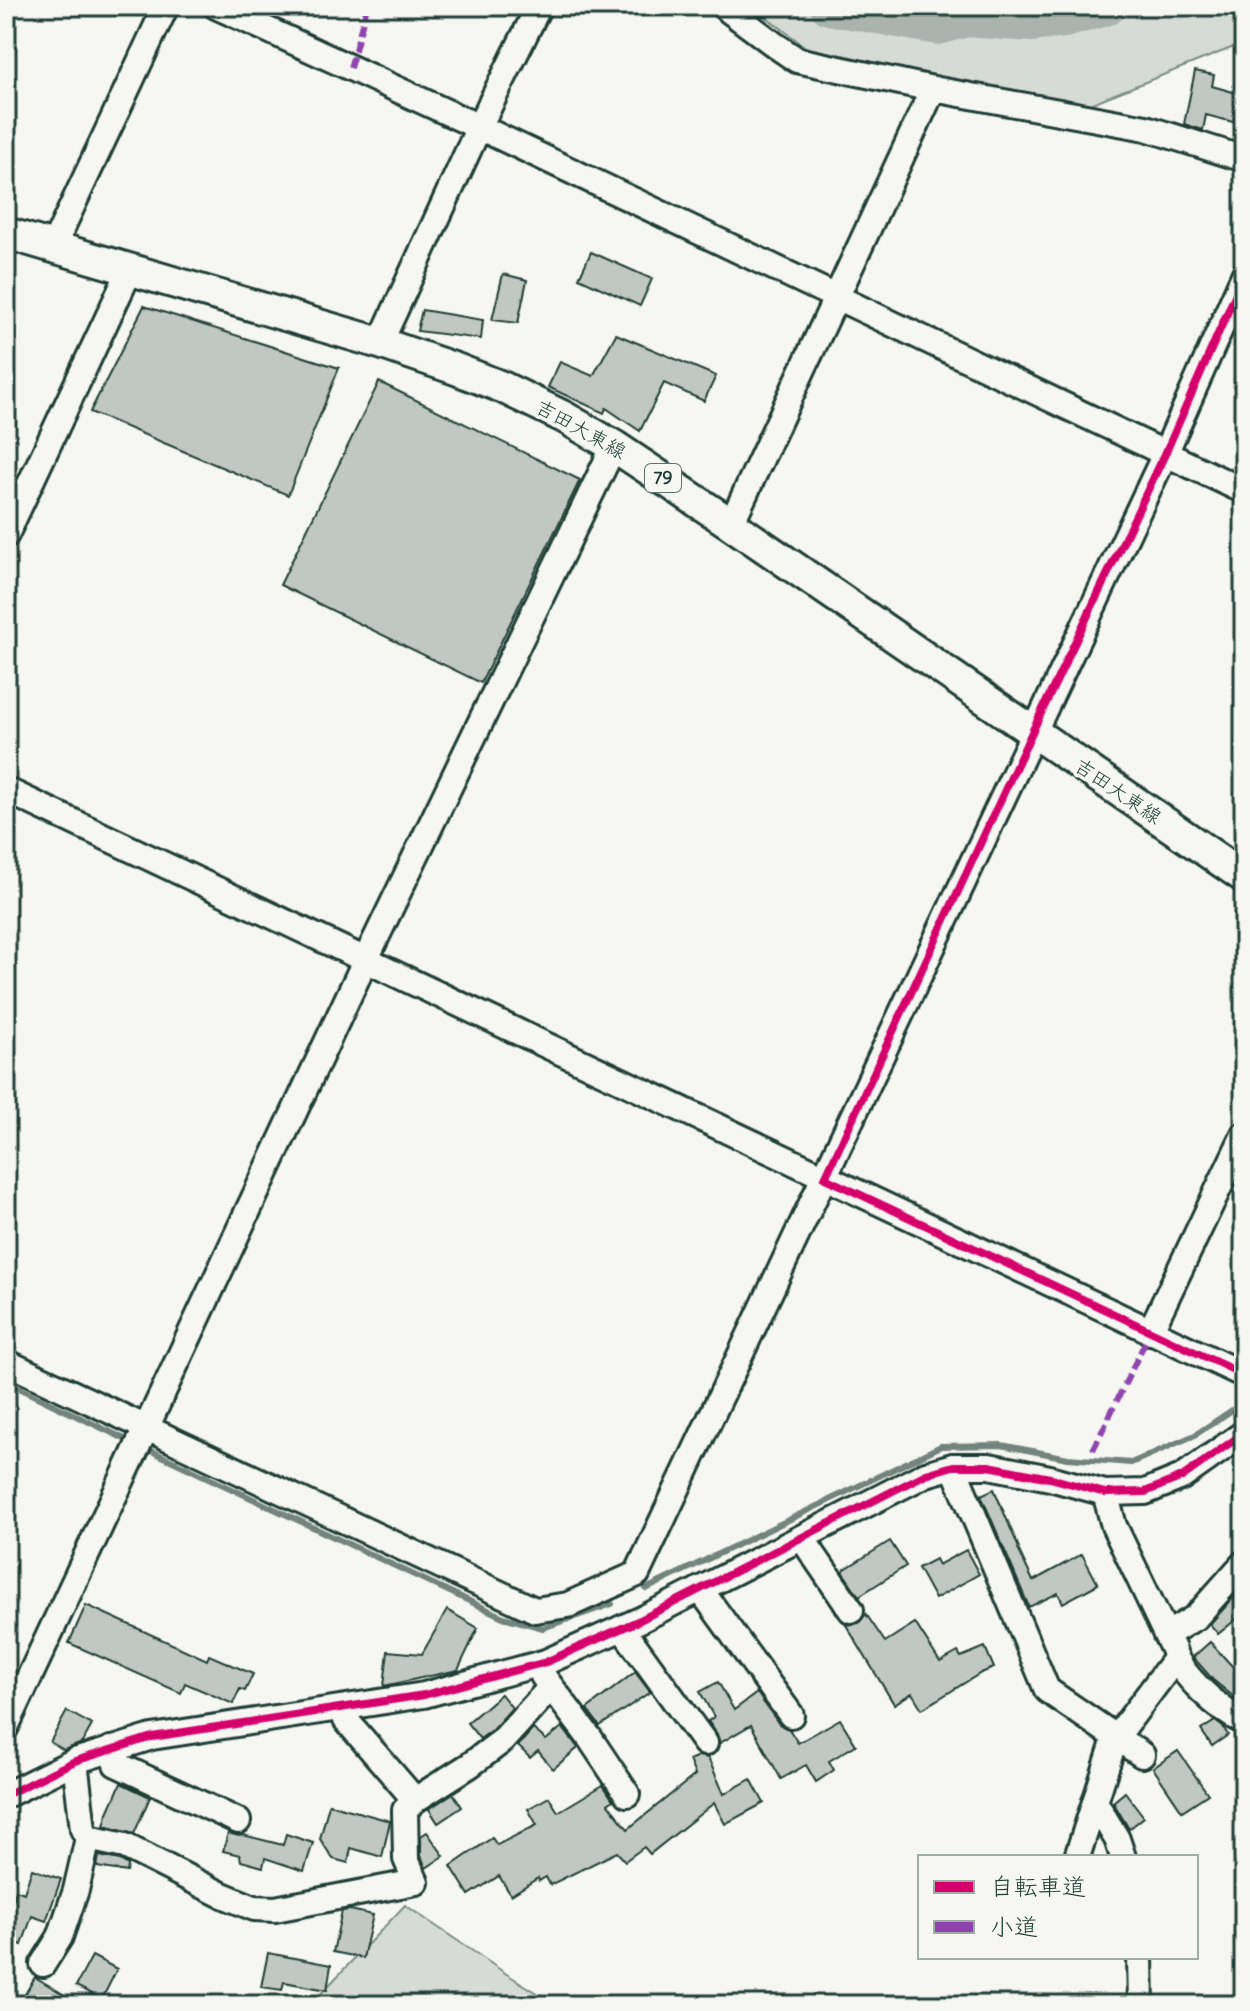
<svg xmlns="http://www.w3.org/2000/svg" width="1250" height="2011" viewBox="0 0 1250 2011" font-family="Delius,'Klee One',sans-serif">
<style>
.green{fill:#d6dbd6;stroke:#7a8c85;stroke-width:2}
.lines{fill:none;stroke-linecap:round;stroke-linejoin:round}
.stream{stroke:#72847d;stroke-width:6}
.river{stroke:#aab3ae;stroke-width:38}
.building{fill:#c1c8c3;stroke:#1f3d34;stroke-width:2}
.minor-casing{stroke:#1f3d34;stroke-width:30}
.major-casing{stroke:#1f3d34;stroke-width:36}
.minor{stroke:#f6f6f2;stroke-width:24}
.major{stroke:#f6f6f2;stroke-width:30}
.quiet{stroke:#8e44ad;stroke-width:6;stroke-dasharray:12 6;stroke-linecap:butt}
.cycleway-casing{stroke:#f6f6f2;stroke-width:13}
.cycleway{stroke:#d6006c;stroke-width:8}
.labels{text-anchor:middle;stroke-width:7;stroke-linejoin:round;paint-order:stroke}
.shield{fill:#f6f6f2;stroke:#60746d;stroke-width:2}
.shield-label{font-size:18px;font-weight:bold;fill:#1f3d34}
.street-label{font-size:20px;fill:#1f3d34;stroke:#f6f6f2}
</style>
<rect width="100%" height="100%" fill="#f6f6f2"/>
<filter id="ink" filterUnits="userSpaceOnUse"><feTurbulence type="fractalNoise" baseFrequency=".0125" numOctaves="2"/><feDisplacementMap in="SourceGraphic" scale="16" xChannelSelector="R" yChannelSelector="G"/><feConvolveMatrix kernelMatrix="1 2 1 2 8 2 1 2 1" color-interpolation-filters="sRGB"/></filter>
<g filter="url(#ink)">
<g class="green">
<path d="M752 6H1244V43L1077 109 825 62Z"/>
<path d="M405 1905 505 1973 557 2005H310Z"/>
</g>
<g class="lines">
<g class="stream">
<path d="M6 1382 133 1443"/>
<path d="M143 1447 503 1617 543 1628 612 1604"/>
<path d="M646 1589 941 1446 1001 1445 1068 1458 1131 1463 1195 1435 1244 1402"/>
</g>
<path class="river" d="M829 6 938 26 967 18 1032 23 1064 19 1108 6"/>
</g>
<g class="building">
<path d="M1195 71 1214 75 1212 86 1240 94 1233 122 1206 115 1203 130 1184 124Z"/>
<path d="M591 252 652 279 640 306 579 278Z"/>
<path d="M503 274 527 280 518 323 492 320Z"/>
<path d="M144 306 339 368 288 495 90 412Z"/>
<path d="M422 310 483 320 481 339 417 331Z"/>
<path d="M616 334 716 376 704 401 664 383 640 431 606 408 604 413 548 387 560 362 593 376Z"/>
<path d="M379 382 580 480 481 683 280 585Z"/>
<path d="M994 1489 1019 1548 1018 1549 1033 1581 1082 1554 1098 1584 1063 1603 1058 1593 1029 1607 981 1495Z"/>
<path d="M890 1541 906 1566 859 1596 842 1571Z"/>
<path d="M966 1550 979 1574 935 1599 918 1568 935 1559 938 1565Z"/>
<path d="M1244 1586V1613L1218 1634 1210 1624Z"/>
<path d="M86 1605 207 1660 209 1655 253 1674 245 1691 240 1689 233 1704 185 1683 181 1693 69 1643Z"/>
<path d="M447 1610 478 1628 458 1670 384 1686 388 1651 422 1654Z"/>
<path d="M866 1614 885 1642 915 1623 940 1662 958 1652 961 1657 985 1647 994 1668 981 1673 922 1709 912 1693 894 1704 846 1625 859 1623Z"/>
<path d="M1210 1642 1233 1667 1244 1657V1697L1239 1701 1213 1680 1193 1657Z"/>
<path d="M635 1672 650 1692 600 1726 587 1709Z"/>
<path d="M718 1682 734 1710 757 1693 779 1724 789 1729 798 1743 840 1719 856 1745 829 1761 834 1770 816 1782 806 1765 781 1779 751 1725 720 1743 717 1734 708 1721 714 1717 700 1692Z"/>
<path d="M501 1694 512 1708 492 1730 480 1739 467 1723Z"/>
<path d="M67 1711 92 1725 82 1743 64 1750 50 1742Z"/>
<path d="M1215 1721 1223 1727 1228 1735 1212 1746 1201 1730Z"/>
<path d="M562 1727 578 1748 553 1769 538 1751 530 1758 518 1746 533 1729 546 1740Z"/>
<path d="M1178 1751 1208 1794 1182 1811 1153 1768Z"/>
<path d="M698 1756 708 1758 724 1794 751 1779 764 1803 725 1824 714 1803 650 1854 644 1847 625 1861 617 1852 550 1885 546 1877 539 1881 538 1878 511 1895 499 1876 469 1895 451 1866 492 1838 497 1845 537 1825 528 1809 549 1797 558 1812 603 1785 613 1800 608 1804 628 1829 695 1775 689 1760Z"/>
<path d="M121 1783 150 1797 134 1834 104 1826 107 1815Z"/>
<path d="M1125 1792 1144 1817 1129 1829 1113 1802Z"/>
<path d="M453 1793 462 1807 438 1823 429 1809Z"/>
<path d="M329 1804 390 1821 382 1857 351 1848 348 1863 333 1859 320 1839Z"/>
<path d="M427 1832 444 1856 426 1868 421 1856V1836Z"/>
<path d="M228 1833 239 1836 243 1835 283 1845 286 1834 313 1843 304 1871 265 1858 263 1867 241 1861 240 1855 223 1851Z"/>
<path d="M99 1856 120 1860 128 1865 127 1872 97 1867Z"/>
<path d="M32 1869 61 1879 46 1921 32 1916 22 1945 6 1939V1924L16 1890 24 1893Z"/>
<path d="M350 1910 373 1915 363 1958 333 1952 342 1911Z"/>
<path d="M268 1953 331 1965 327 1990 284 1982 282 1990 261 1987Z"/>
<path d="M92 1956 117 1969 102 1999 76 1986Z"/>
<path d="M35 1977 81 2005H35L23 1998Z"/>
</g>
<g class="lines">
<g class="minor-casing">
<g id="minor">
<path d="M216 6 479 127 1244 491"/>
<path d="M723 6 775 45 797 60 933 89 1146 128 1244 159"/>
<path d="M53 247 166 6"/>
<path d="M380 343 479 127 539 6"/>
<path d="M731 524 933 89"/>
<path d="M6 535 130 270"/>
<path d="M6 790 1244 1375"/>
<path d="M1150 1332 1244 1135"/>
<path d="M6 1362 535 1610 568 1605 637 1574 1165 454 1244 275"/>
<path d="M953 1466 1047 1690 1142 1755"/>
<path d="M1105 1493 1114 1526 1173 1649C1179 1675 1221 1711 1244 1722"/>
<path d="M802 1538 851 1610"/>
<path d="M700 1589 791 1715"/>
<path d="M622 1628 705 1743"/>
<path d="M1166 1635 1196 1617 1244 1563"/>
<path d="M543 1676 589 1737 627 1794"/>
<path d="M342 1708 346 1720 415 1800 470 1765 502 1741 550 1688"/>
<path d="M6 1727 365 961 614 446"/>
<path d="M111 1749 116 1764 238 1821"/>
<path d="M75 1761 83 1829 88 1838 125 1846 220 1894 254 1908 275 1909 416 1882 406 1859 405 1810 415 1800"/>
<path d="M6 1795 75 1761 152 1737 424 1695 546 1662 640 1620 926 1474 953 1466H989L1050 1478 1105 1493 1145 1492 1182 1477 1244 1433"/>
<path d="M1077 1857 1095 1802"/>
<path d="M1123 1857 1117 1839 1095 1802 1115 1739 1175 1659"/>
<path d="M1140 1957 1141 2005"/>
<path d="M43 1964 60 1937 76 1890 88 1838"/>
</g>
</g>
<g class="major-casing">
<path id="major" d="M6 233 380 343 456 369 502 387 564 417 614 446 731 524 1244 877"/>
</g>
<use href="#minor" class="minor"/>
<use href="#major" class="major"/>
<g class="quiet">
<path d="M350 68 367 6"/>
<path d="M1093 1450 1150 1332"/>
</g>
<g class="cycleway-casing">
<g id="cycleway">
<path d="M1244 275 1165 454 1032 732 825 1178 1244 1375"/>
<path d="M6 1795 75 1761 152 1737 424 1695 546 1662 640 1620 926 1474 953 1466H989L1050 1478 1105 1493 1145 1492 1182 1477 1244 1433"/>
</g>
</g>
<use href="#cycleway" class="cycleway"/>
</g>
</g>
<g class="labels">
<rect class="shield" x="645" y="464" width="36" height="28" rx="6"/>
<g class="shield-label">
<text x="663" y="484">79</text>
</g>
<g class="street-label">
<text transform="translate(581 429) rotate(29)" y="7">吉田大東線</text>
<text transform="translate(1118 791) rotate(34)" y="7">吉田大東線</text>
</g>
</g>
<rect width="1250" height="2011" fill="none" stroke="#f6f6f2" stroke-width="32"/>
<rect x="16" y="16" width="1218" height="1979" fill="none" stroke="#1f3d34" stroke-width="3" filter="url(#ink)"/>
<rect x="918" y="1855" width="280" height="104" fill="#f6f6f2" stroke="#a0aca6" stroke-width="2"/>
<rect x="934" y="1881" width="40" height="12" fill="#d6006c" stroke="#a0aca6" stroke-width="2"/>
<text x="990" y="1895" font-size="24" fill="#1f3d34">自転車道</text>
<rect x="934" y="1921" width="40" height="12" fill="#8e44ad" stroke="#a0aca6" stroke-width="2"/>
<text x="990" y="1935" font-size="24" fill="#1f3d34">小道</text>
</svg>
